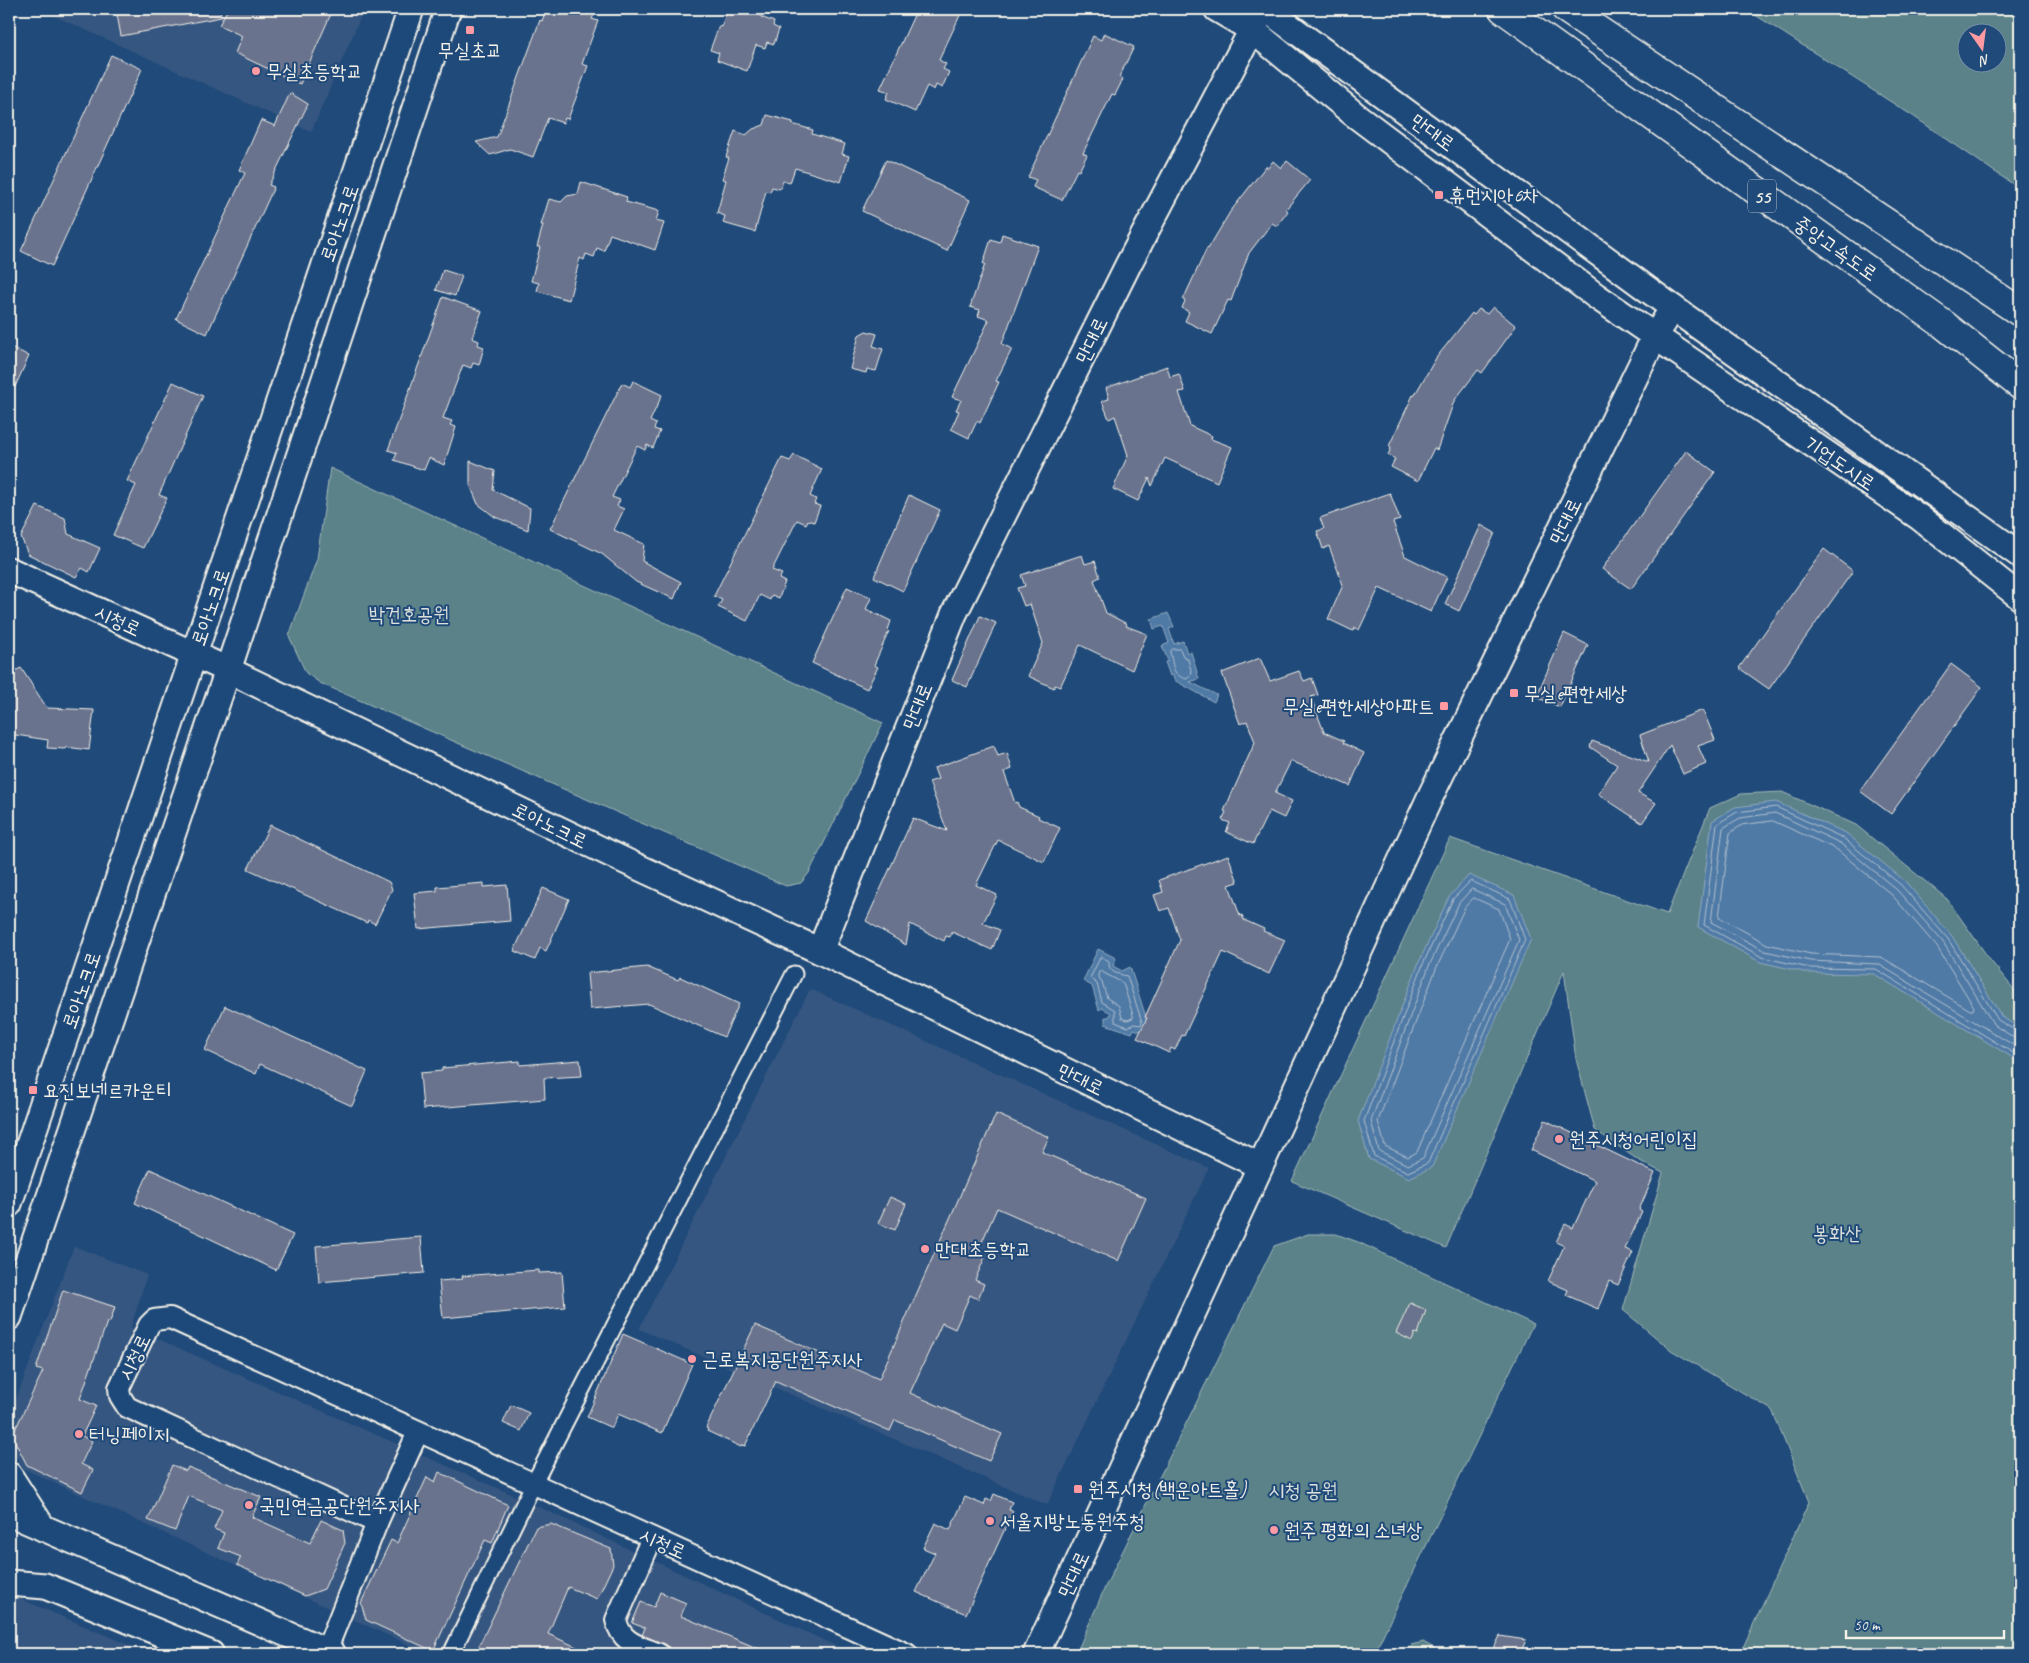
<svg xmlns="http://www.w3.org/2000/svg" width="2029" height="1663" viewBox="0 0 2029 1663" font-family="Caveat,'Poor Story',sans-serif">
<style>
.built{fill:#365680}
.green{fill:#5a8288;stroke:#a7bab8;fill-rule:evenodd}
.water{fill:#507aa6;stroke:#92aac0}
.lines{fill:none;stroke-linecap:round;stroke-linejoin:round}
.shore{stroke:#b2c1ce;stroke-width:1}
.building{fill:#6b738e;stroke:#f4f1e8}
.pedestrian-casing{stroke:#f4f1e8;stroke-width:19}
.minor-casing{stroke:#f4f1e8;stroke-width:24}
.tertiary-casing{stroke:#f4f1e8;stroke-width:29}
.motorway-casing{stroke:#f4f1e8;stroke-width:31}
.pedestrian{stroke:#1f4a7a;stroke-width:15}
.minor{stroke:#1f4a7a;stroke-width:20}
.tertiary{stroke:#1f4a7a;stroke-width:25}
.motorway{stroke:#1f4a7a;stroke-width:28}
.poi-dot{fill:#ff9aa2;stroke:#1f4a7a;stroke-width:2}
.labels{text-anchor:middle;stroke-width:4;stroke-linejoin:round;paint-order:stroke}
.shield{fill:#1f4a7a;stroke:#b4bfc7;stroke-width:1}
.shield-label{font-size:19px;font-weight:bold;fill:#f4f1e8}
.poi-label{font-size:20px;fill:#f4f1e8;stroke:#1f4a7a;text-anchor:start}
.street-label{font-size:20px;fill:#f4f1e8;stroke:#1f4a7a}
.park-label{font-size:20px;fill:#dde0da;stroke:#1f4a7a}
</style>
<rect width="100%" height="100%" fill="#1f4a7a"/>
<filter id="ink" filterUnits="userSpaceOnUse"><feTurbulence type="fractalNoise" baseFrequency=".02" numOctaves="2"/><feDisplacementMap in="SourceGraphic" scale="10" xChannelSelector="R" yChannelSelector="G"/><feConvolveMatrix kernelMatrix="1 2 1 2 8 2 1 2 1" color-interpolation-filters="sRGB"/></filter>
<g filter="url(#ink)">
<g class="built">
<path d="M39 9H364L311 132Z"/>
<path d="M810 989 1209 1168 1047 1505 639 1329Z"/>
<path d="M74 1246 147 1275 131 1327 522 1499 853 1654H429L24 1469 11 1448 9 1418Z"/>
<path d="M9 1594 150 1654H9Z"/>
</g>
<g class="green">
<path d="M1746 9H2020V189L1913 116ZM1966 32H1996V62H1966Z"/>
<path d="M330 468 883 723 809 873 801 883 786 886 320 683 306 673 289 636 317 559Z"/>
<path d="M1782 792 1856 825 1947 899 1990 960 2020 997V1654H1740L1809 1502 1772 1410 1671 1350 1623 1310 1663 1173 1638 1160 1595 1130 1576 1059 1564 971 1446 1248 1292 1181 1450 838 1667 914 1710 808 1741 794Z"/>
<path d="M1308 1234H1336L1358 1242 1533 1324 1374 1654H1076L1106 1585 1274 1246Z"/>
<path d="M1423 1642 1434 1648 1438 1654H1403L1411 1645Z"/>
</g>
<g class="water">
<path d="M1168 613 1174 627 1169 629 1174 644 1183 641 1187 653 1191 652 1199 679 1190 682 1217 695 1214 702 1174 680 1173 675 1170 676 1165 662 1168 661 1162 646 1169 643 1163 626 1154 629 1151 619Z"/>
<path d="M1776 802 1846 833 1905 881 1952 936 2002 1017 2020 1028V1062L1874 974 1808 973 1760 962 1698 927 1712 821 1735 807Z"/>
<path d="M1469 875 1514 895 1531 939 1432 1167 1409 1178 1369 1159 1358 1121 1419 962 1449 897Z"/>
<path d="M1098 949 1116 958 1113 966 1122 971 1130 967 1152 1036 1134 1029 1132 1033 1105 1024V1017H1109L1111 1013 1102 1008 1099 1010 1092 986 1083 981Z"/>
</g>
<g class="lines">
<g class="shore">
<path d="M1173 649H1180L1183 656 1188 659 1192 674 1187 679C1170 675 1174 664 1170 652Z"/>
<path d="M1773 821 1836 849 1892 895 1937 947 1974 1007 1973 1010H1970L1881 957 1811 954 1767 944 1719 917 1730 833 1742 825Z"/>
<path d="M1471 881 1510 899 1525 940 1428 1163 1408 1172 1374 1156 1364 1121 1423 964 1453 899Z"/>
<path d="M1472 889 1505 904 1519 940 1423 1158 1408 1165 1379 1151 1371 1121 1429 966 1459 903Z"/>
<path d="M1474 898 1499 909 1510 939 1417 1152 1408 1157 1385 1146 1378 1121 1436 969 1465 907Z"/>
<path d="M1102 957 1109 961C1108 973 1118 974 1127 976L1142 1022 1141 1025 1134 1024 1128 1027 1115 1022V1010L1102 1002 1097 984 1090 978 1100 958Z"/>
<path d="M1100 971 1123 983 1133 1015V1018L1127 1020 1122 1018 1119 1006 1107 998 1102 982 1098 976Z"/>
<path d="M2020 1032 2016 1031 1998 1020 1948 939 1901 885 1843 838 1776 807 1737 812 1717 824 1704 925 1762 957 1809 968 1876 969 2020 1057"/>
<path d="M2020 1038 2013 1037 1994 1025 1943 942 1897 890 1840 843 1775 813 1740 818 1723 828 1711 922 1765 951 1810 961 1878 964 2020 1049"/>
</g>
</g>
<g class="building">
<path d="M116 9H220L221 17 121 36Z"/>
<path d="M228 9H333L300 84 235 53 242 36 219 25Z"/>
<path d="M546 9H579L594 15 592 19 598 21 582 64 588 66 568 119 565 118 563 123 548 118 533 157 510 149 490 155 476 142 497 137 540 20 542 21Z"/>
<path d="M728 9H763L761 17 774 22 773 26 779 29 774 44 767 42 765 48 756 45 747 71 717 60 719 53 710 50 719 26 721 27Z"/>
<path d="M917 9H963L939 60 946 64 943 69 949 72 942 88 936 85 934 90 927 86 915 112 886 99 889 92 880 89Z"/>
<path d="M1104 33 1134 47 1119 77 1123 79 1115 95 1112 94 1083 153 1087 155 1079 171 1077 170 1062 200 1033 187 1036 180 1028 177 1093 36 1101 40Z"/>
<path d="M111 55 142 69 52 266 21 251Z"/>
<path d="M290 93 308 104 269 185 274 187 207 334 176 319 245 173 239 170 261 120 275 126Z"/>
<path d="M767 115 793 122 792 124 813 130 812 134 845 144 842 154 849 156 841 182 795 168 790 183 783 181 780 189 772 187 770 192 766 191 755 232 723 223 725 216 717 213 726 180 722 179 729 158 726 157 735 131 746 135 753 129 764 125Z"/>
<path d="M886 160 970 200 947 251 862 211Z"/>
<path d="M1273 161 1281 168 1287 161 1310 180 1286 209 1288 211 1277 226 1272 223 1249 253 1231 301 1228 300 1212 334 1185 321 1189 312 1182 308 1185 301 1183 300 1207 248 1208 249 1230 212 1266 166 1268 168Z"/>
<path d="M581 182 627 197 626 202 659 211 656 221 664 223 655 250 610 234 604 251 597 248 594 257 586 254 584 260 580 258 569 300 537 291 539 283 531 281 540 247H537L543 225H541L549 199 561 202 567 196 578 194Z"/>
<path d="M1002 234 1038 246 1002 344 1012 349 996 381 999 382 980 423 977 421 969 438 951 429 959 411 956 410 961 400 952 397 989 320 978 316 980 310 970 307 985 264H983L991 239 1000 242Z"/>
<path d="M443 270 462 276 455 296 436 290Z"/>
<path d="M443 297 482 311 472 338 479 341 478 345 484 347 479 365 473 363 471 368 463 365 443 418 452 421 450 425 456 427 444 465 429 458 424 470 394 460 397 453 388 450Z"/>
<path d="M1493 307 1516 326 1482 373 1478 370 1454 401 1437 450 1434 448 1418 481 1391 467 1395 459 1388 455 1391 448 1389 446 1413 395 1414 396 1436 358 1472 313 1474 315 1479 309 1487 314Z"/>
<path d="M866 331 877 334 873 346 883 349 876 371 867 369 866 373 850 369 859 335Z"/>
<path d="M9 346 29 356 9 400Z"/>
<path d="M1167 366 1170 377 1179 374 1185 391 1179 392 1190 426 1212 436 1211 439 1232 447 1217 482 1165 458 1152 486 1149 478 1138 501 1113 489 1128 455 1115 416 1109 419 1102 401 1109 399 1106 388Z"/>
<path d="M633 381 662 395 650 421 656 424 654 429 660 431 653 448 647 445 645 450 637 446 612 497 620 500 617 506 624 509 614 530 644 544 642 561 681 582 674 599 636 582 602 554 550 529 622 383 630 387Z"/>
<path d="M173 382 203 396 159 495 167 498 143 548 113 535 136 485 127 481Z"/>
<path d="M1686 451 1715 472 1631 589 1602 569Z"/>
<path d="M794 455 822 469 810 496 816 499 814 504 820 506 814 522 808 520 806 524 797 520 772 570 782 574 779 579 785 582 779 598 772 595 770 600 760 595 747 621 718 607 722 600 714 596 782 458 790 461Z"/>
<path d="M470 461 495 471 493 490 530 508 528 530 495 517 478 504 470 485Z"/>
<path d="M1390 493 1400 520 1393 522 1405 556 1447 577 1431 612 1379 588 1359 630 1354 627 1353 631 1328 619 1343 585 1329 546 1323 549 1317 531 1324 529 1320 518Z"/>
<path d="M909 495 940 510 903 591 874 577Z"/>
<path d="M37 506 65 518 68 534 100 548 89 572 82 568 76 577 28 554 21 537Z"/>
<path d="M1481 525 1495 533 1459 611 1445 604Z"/>
<path d="M1824 549 1853 571 1769 689 1739 668Z"/>
<path d="M1082 555 1085 564 1095 561 1100 577 1094 580 1106 613 1127 624 1126 626 1147 634 1132 670 1080 645 1060 687 1055 685 1054 688 1028 676 1043 643 1030 604 1024 606 1017 588 1025 586 1021 575Z"/>
<path d="M847 587 871 598 866 609 891 621 888 630 889 631 874 665 878 667 867 689 812 663Z"/>
<path d="M980 616 996 623 967 687 952 680Z"/>
<path d="M1564 633 1588 645 1560 707 1536 697Z"/>
<path d="M1260 658 1270 681 1299 671 1304 681 1312 678 1318 695 1311 697 1324 732 1344 741 1343 743 1364 753 1350 786 1291 761 1275 793 1292 801 1284 818 1269 811 1253 844 1226 832 1230 823 1222 820 1226 812 1224 811 1255 742 1247 721 1240 724 1222 673Z"/>
<path d="M1951 664 1982 687 1891 814 1860 791Z"/>
<path d="M21 668 47 708 94 710 89 750 66 747V749L47 748 48 740 9 734V674Z"/>
<path d="M1703 710 1715 740 1698 746 1706 764 1683 774 1670 745 1638 793 1656 803 1642 823 1598 794 1617 765 1590 747 1592 741 1649 762 1640 735Z"/>
<path d="M994 746 998 756 1007 753 1012 769 1004 772 1015 803 1017 802 1019 807 1039 816 1038 818 1060 828 1044 862 998 840 976 885 997 895 983 923 1000 930 992 950 952 932 950 937 946 936 944 941 910 924 906 945 866 921 913 818 947 831 929 782 938 779 934 768Z"/>
<path d="M270 825 389 882 392 889 375 924 368 920 367 923 248 869Z"/>
<path d="M1228 855 1238 882 1229 885 1240 916 1242 915 1244 920 1264 929 1263 931 1285 940 1269 974 1223 952 1184 1036 1182 1035 1175 1050 1171 1048 1169 1053 1137 1038 1147 1018 1145 1017 1180 940 1169 908 1160 911 1154 895 1163 892 1159 880Z"/>
<path d="M484 883V887L507 885 510 921 418 929 414 893 437 891V887Z"/>
<path d="M543 888 569 899 546 951 540 948 535 960 514 951Z"/>
<path d="M647 967 678 980 680 977 739 1004 724 1037 649 1004 590 1009 587 973Z"/>
<path d="M225 1006 367 1071 352 1106 260 1064 256 1074 205 1050Z"/>
<path d="M580 1060 582 1076 544 1078 545 1099 423 1109 420 1073 442 1071V1068L520 1061V1065Z"/>
<path d="M996 1114 1049 1137 1042 1152 1146 1198 1118 1261 997 1208 977 1253 985 1257 975 1280 984 1284 978 1299 970 1295 955 1329 942 1323 910 1393 1002 1434 989 1461 895 1420 890 1431 776 1381 745 1446 742 1445 741 1447 707 1431 708 1429 706 1428 755 1325 879 1379Z"/>
<path d="M1545 1120 1655 1173 1639 1210 1642 1212 1625 1249 1633 1252 1618 1285 1609 1281 1598 1309 1566 1295 1568 1290 1548 1281 1564 1246 1556 1242 1565 1224 1573 1228 1595 1181 1531 1150Z"/>
<path d="M150 1169 293 1235 276 1270 135 1203Z"/>
<path d="M890 1197 906 1204 895 1230 878 1223Z"/>
<path d="M421 1237 424 1273 319 1282 316 1246Z"/>
<path d="M539 1270V1273L562 1272 565 1307 443 1318 439 1281 463 1279 462 1276Z"/>
<path d="M63 1290 115 1307 110 1322H107L80 1399 96 1406 82 1436 92 1441 81 1464 93 1470 82 1492 27 1465 12 1436 43 1371 36 1369Z"/>
<path d="M1410 1303 1426 1310 1418 1334 1415 1333 1412 1341 1396 1333Z"/>
<path d="M623 1334 692 1364 662 1433 618 1414 612 1428 587 1417Z"/>
<path d="M511 1405 529 1413 521 1431 503 1423Z"/>
<path d="M172 1465 186 1471 188 1467 261 1497 252 1517 310 1543 321 1520 343 1530 345 1543 324 1589 305 1596 237 1565 241 1557 218 1548 224 1533 214 1529 222 1510 189 1496 175 1531 148 1520Z"/>
<path d="M439 1472 508 1505 492 1543 485 1540 433 1651 366 1620 361 1603 391 1540 397 1543 427 1477 435 1482Z"/>
<path d="M994 1494 1012 1502 1009 1510 1013 1511 966 1614 916 1592 935 1553 923 1548 935 1523 950 1530 965 1497 984 1505 986 1499 991 1501Z"/>
<path d="M551 1524 611 1549 613 1565 597 1599 568 1587 548 1634 592 1654H475L536 1527Z"/>
<path d="M660 1592 686 1603 681 1616 771 1654H671L668 1646 642 1635 645 1628 632 1623 641 1602 654 1607Z"/>
<path d="M1500 1636 1526 1640 1520 1654H1491Z"/>
</g>
<g class="lines">
<g class="pedestrian-casing">
<path id="pedestrian" d="M451 1654 533 1485 794 974"/>
</g>
<g class="minor-casing">
<g id="minor">
<path d="M377 1523 127 1407 120 1396 119 1388 149 1325 154 1320 170 1318 907 1654"/>
<path d="M652 1538 616 1620C621 1643 639 1646 659 1654"/>
<path d="M326 1651 377 1523 418 1432"/>
</g>
</g>
<g class="tertiary-casing">
<g id="tertiary">
<path d="M1217 9 1251 29 1354 114 1596 296 1919 517 2020 597"/>
<path d="M1266 9 1673 308 2020 555"/>
<path d="M9 570 228 670 625 861 820 951 1260 1166"/>
<path d="M820 951 954 614 1128 265 1263 9"/>
<path d="M9 1204 411 9"/>
<path d="M9 1317 228 670 448 9"/>
<path d="M9 1475 43 1528"/>
<path d="M9 1513 333 1654"/>
<path d="M9 1583 45 1586 211 1654"/>
<path d="M1036 1654 1432 793 1655 336 1673 308"/>
</g>
</g>
<g class="motorway-casing">
<g id="motorway">
<path d="M1503 9 1943 324 2020 385"/>
<path d="M1566 9 2020 312"/>
</g>
</g>
<use href="#pedestrian" class="pedestrian"/>
<use href="#minor" class="minor"/>
<use href="#tertiary" class="tertiary"/>
<use href="#motorway" class="motorway"/>
</g>
</g>
<g class="poi-dot">
<rect x="465" y="25" width="10" height="10" rx="2.5"/>
<circle cx="256" cy="71" r="5"/>
<rect x="1434" y="190" width="10" height="10" rx="2.5"/>
<rect x="1509" y="688" width="10" height="10" rx="2.5"/>
<rect x="1439" y="701" width="10" height="10" rx="2.5"/>
<rect x="28" y="1085" width="10" height="10" rx="2.5"/>
<circle cx="1559" cy="1139" r="5"/>
<circle cx="925" cy="1249" r="5"/>
<circle cx="692" cy="1359" r="5"/>
<circle cx="79" cy="1434" r="5"/>
<rect x="1073" y="1484" width="10" height="10" rx="2.5"/>
<circle cx="249" cy="1505" r="5"/>
<circle cx="990" cy="1521" r="5"/>
<circle cx="1274" cy="1530" r="5"/>
</g>
<g class="labels">
<rect class="shield" x="1748" y="179.5" width="28" height="33" rx="4"/>
<g class="shield-label">
<text x="1762" y="203">55</text>
</g>
<g class="poi-label">
<text x="470" y="57" text-anchor="middle">무실초교</text>
<text x="266" y="78">무실초등학교</text>
<text x="1449" y="202">휴먼시아6차</text>
<text x="1524" y="700">무실e편한세상</text>
<text x="1434" y="713" text-anchor="end">무실e편한세상아파트</text>
<text x="43" y="1097">요진보네르카운티</text>
<text x="1569" y="1146">원주시청어린이집</text>
<text x="935" y="1256">만대초등학교</text>
<text x="702" y="1366">근로복지공단원주지사</text>
<text x="89" y="1441">터닝페이지</text>
<text x="1088" y="1496">원주시청(백운아트홀)</text>
<text x="259" y="1512">국민연금공단원주지사</text>
<text x="1000" y="1528">서울지방노동원주청</text>
<text x="1284" y="1537">원주 평화의 소녀상</text>
</g>
<g class="street-label">
<text transform="translate(1433 132) rotate(36)" y="7">만대로</text>
<text transform="translate(339 223) rotate(-71)" y="7">로아노크로</text>
<text transform="translate(1836 248) rotate(35)" y="7">중앙고속도로</text>
<text transform="translate(1091 340) rotate(-64)" y="7">만대로</text>
<text transform="translate(1840 463) rotate(34)" y="7">기업도시로</text>
<text transform="translate(1565 521) rotate(-64)" y="7">만대로</text>
<text transform="translate(210 607) rotate(-71)" y="7">로아노크로</text>
<text transform="translate(118 620) rotate(25)" y="7">시청로</text>
<text transform="translate(917 706) rotate(-68)" y="7">만대로</text>
<text transform="translate(550 825) rotate(26)" y="7">로아노크로</text>
<text transform="translate(81 990) rotate(-71)" y="7">로아노크로</text>
<text transform="translate(1081 1079) rotate(26)" y="7">만대로</text>
<text transform="translate(134 1357) rotate(-64)" y="7">시청로</text>
<text transform="translate(663 1543) rotate(24)" y="7">시청로</text>
<text transform="translate(1073 1574) rotate(-65)" y="7">만대로</text>
</g>
<g class="park-label">
<text x="409" y="621">박건호공원</text>
<text x="1837" y="1240">봉화산</text>
<text x="1303" y="1497">시청 공원</text>
</g>
</g>
<rect width="2029" height="1663" fill="none" stroke="#1f4a7a" stroke-width="30"/>
<rect x="15" y="15" width="1999" height="1633" fill="none" stroke="#f4f1e8" stroke-width="2" filter="url(#ink)"/>
<g transform="translate(1982 48) rotate(166)"><circle r="24" fill="#1f4a7a" stroke="#748da6"/>
<path d="M0-4L9 19L0 12L-9 19Z" fill="#ff9aa2"/>
<text y="-8" font-size="14" font-weight="bold" text-anchor="middle" fill="#f4f1e8">N</text>
</g>
<path d="M1846 1630v8h158v-8" fill="none" stroke="#f4f1e8" stroke-width="2.5"/>
<text x="1854" y="1630" font-size="15" fill="#f4f1e8" stroke="#1f4a7a" stroke-width="4" paint-order="stroke">50 m</text>
</svg>
